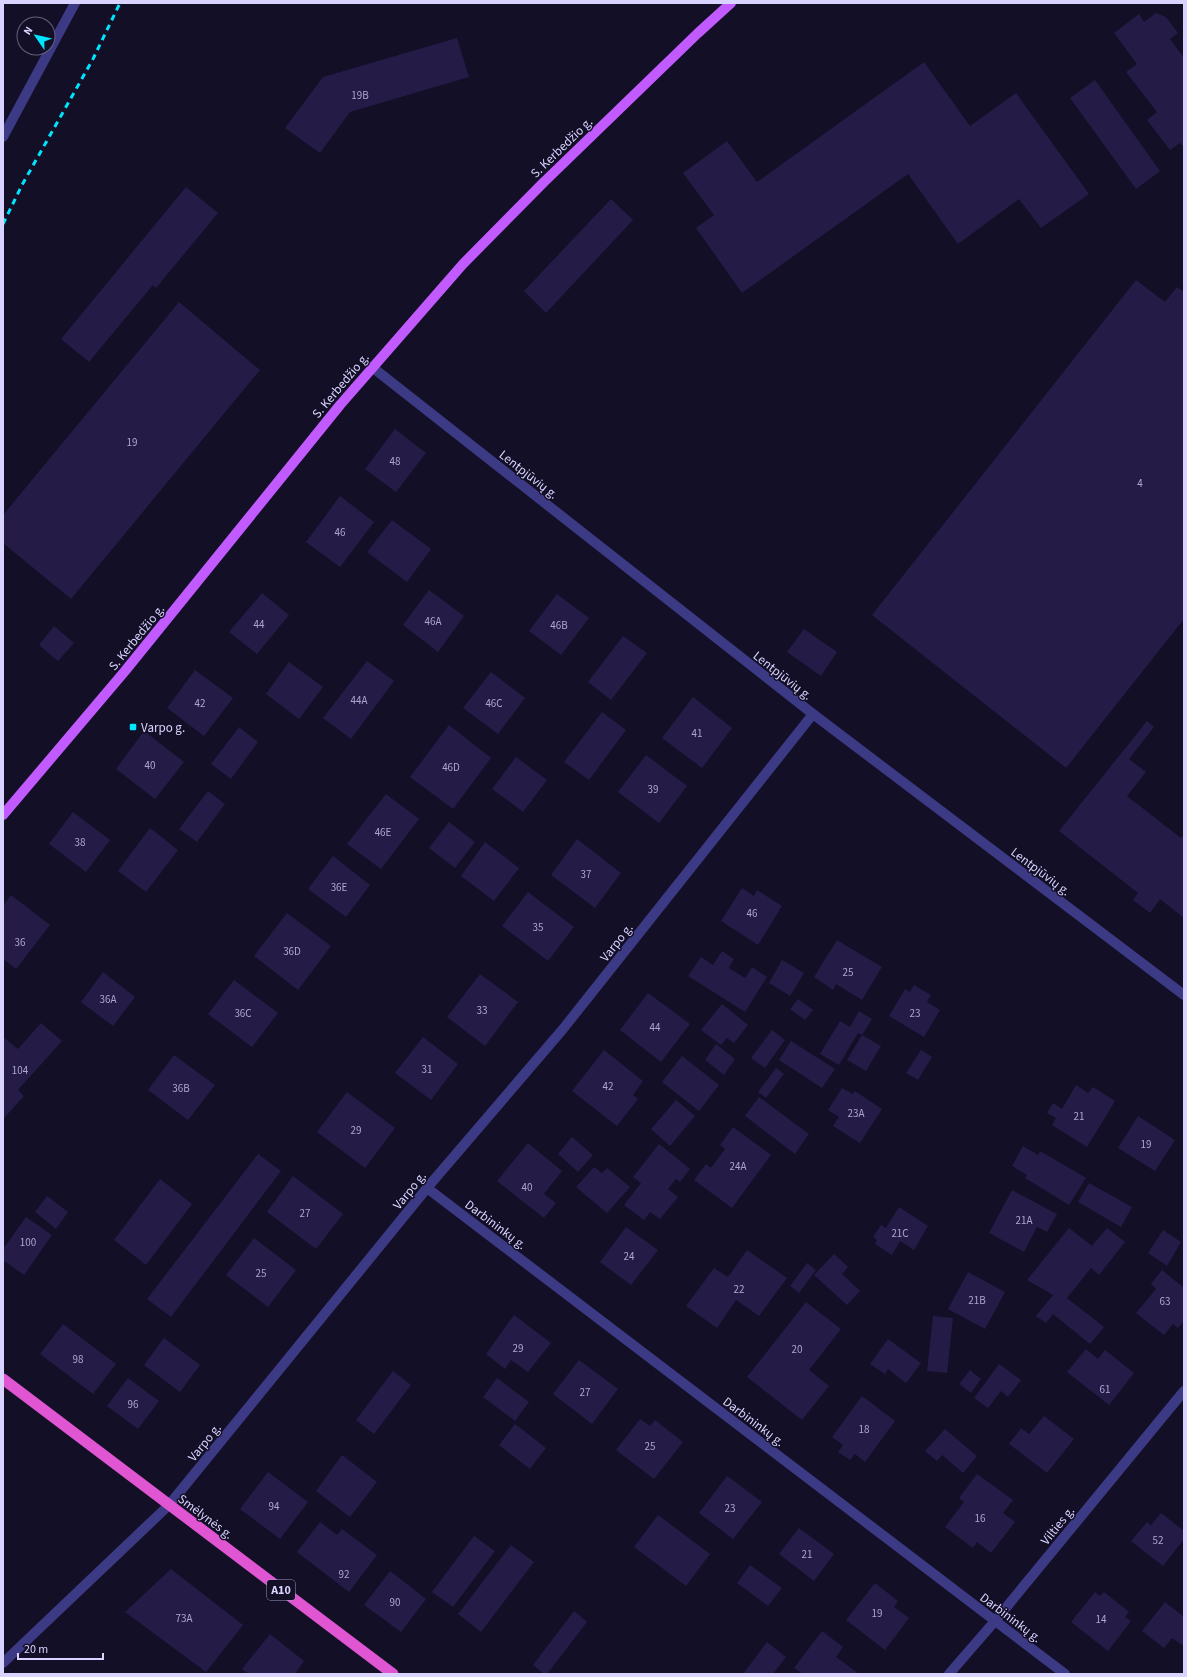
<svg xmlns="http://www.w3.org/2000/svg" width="1187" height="1677" viewBox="0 0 1187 1677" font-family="'Source Sans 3',sans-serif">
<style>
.building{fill:#241b47}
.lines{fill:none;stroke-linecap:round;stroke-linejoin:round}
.minor{stroke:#3d3a85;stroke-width:10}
.primary{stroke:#c25bff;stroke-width:10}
.trunk{stroke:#e055d1;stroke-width:11}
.rail{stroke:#00e5ff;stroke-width:3;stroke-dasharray:6 5;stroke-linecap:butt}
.poi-dot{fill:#00e5ff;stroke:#130f26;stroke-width:1.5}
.labels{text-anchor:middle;stroke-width:3;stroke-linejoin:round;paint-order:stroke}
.number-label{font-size:11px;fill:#aca6d1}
.shield{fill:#130f26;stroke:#9e99be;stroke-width:1}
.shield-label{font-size:12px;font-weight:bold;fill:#d9d4ff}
.street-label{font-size:13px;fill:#d9d4ff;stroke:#130f26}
.poi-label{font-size:13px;fill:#d9d4ff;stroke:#130f26;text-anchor:start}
</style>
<rect width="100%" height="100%" fill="#130f26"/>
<g class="building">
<path d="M1156 13 1166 17 1178 33 1170 39 1184 58V147L1180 143 1170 150 1147 120 1157 112 1126 72 1137 64 1114 33 1139 14 1144 22Z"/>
<path d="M457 38 469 77 350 112 320 153 285 128 323 77Z"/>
<path d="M924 62 970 126 1016 93 1089 194 1041 228 1019 199 958 244 908 174 742 293 696 228 714 215 683 173 727 141 757 182Z"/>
<path d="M1095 80 1160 171 1136 189 1070 98Z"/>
<path d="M186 187 218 213 156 288 153 285 89 362 61 339Z"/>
<path d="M611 199 633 220 546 313 524 291Z"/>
<path d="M1136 280 1165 302 1177 287 1184 292V619L1066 768 872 615Z"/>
<path d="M179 302 260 370 71 599 3 543V515Z"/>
<path d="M395 429 426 453 396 492 365 469Z"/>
<path d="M340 496 374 522 340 567 306 542Z"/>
<path d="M392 520 431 549 407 582 367 552Z"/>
<path d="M429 590 464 616 438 652 403 625Z"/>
<path d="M262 593 289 615 257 654 229 632Z"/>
<path d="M557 594 589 618 561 655 529 631Z"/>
<path d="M54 626 74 643 58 661 39 645Z"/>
<path d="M804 629 837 652 821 676 787 652Z"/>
<path d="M623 636 647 653 611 700 588 682Z"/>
<path d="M367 661 394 681 351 739 323 718Z"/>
<path d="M289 662 323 687 299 719 266 694Z"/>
<path d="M195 670 233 698 204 736 167 708Z"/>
<path d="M491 672 525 698 498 734 463 708Z"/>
<path d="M693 697 732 728 702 768 662 738Z"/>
<path d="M602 712 626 730 589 780 564 762Z"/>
<path d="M1147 721 1154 727 1129 759 1146 772 1127 796 1181 838 1184 835V918L1160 899 1150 913 1133 900 1138 893 1059 831Z"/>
<path d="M449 725 491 758 453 809 410 777Z"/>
<path d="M239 727 258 742 231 779 211 764Z"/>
<path d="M144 731 184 762 155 799 116 769Z"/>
<path d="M646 755 687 786 659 823 618 792Z"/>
<path d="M516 757 547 780 523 812 492 789Z"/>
<path d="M208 791 225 804 197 842 179 829Z"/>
<path d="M386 794 419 819 381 869 347 844Z"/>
<path d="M73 812 110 840 86 872 49 844Z"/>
<path d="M449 822 475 842 455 868 429 848Z"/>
<path d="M150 828 178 850 146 892 118 871Z"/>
<path d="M577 839 621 873 595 908 551 875Z"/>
<path d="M485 842 519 868 494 901 461 876Z"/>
<path d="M333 856 370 885 346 917 308 889Z"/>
<path d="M742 888 754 896 757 890 782 906 758 945 721 921Z"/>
<path d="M528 892 574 927 548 961 502 926Z"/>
<path d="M11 895 50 925 16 969 3 959V906Z"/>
<path d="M287 913 331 946 298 990 254 956Z"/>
<path d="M837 940 882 967 862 1000 836 984 833 990 814 977Z"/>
<path d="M722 951 734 959 729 968 745 978 752 967 767 977 745 1012 688 976 701 957 713 965Z"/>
<path d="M782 960 804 973 790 996 769 983Z"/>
<path d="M103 972 135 997 113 1026 81 1002Z"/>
<path d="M480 974 518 1002 485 1046 447 1017Z"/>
<path d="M234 980 278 1013 252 1047 208 1014Z"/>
<path d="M914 985 931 995 927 1002 940 1010 924 1037 889 1016 905 989 910 992Z"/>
<path d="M648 993 690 1024 661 1062 620 1030Z"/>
<path d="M798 999 813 1010 805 1020 790 1009Z"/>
<path d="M722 1004 748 1025 734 1043 727 1038 721 1045 701 1030Z"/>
<path d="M859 1011 872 1019 862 1035 881 1046 866 1071 847 1060 862 1035 858 1033 839 1065 820 1054 840 1021 850 1027Z"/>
<path d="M41 1023 62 1041 18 1090 24 1096 3 1119V1037L18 1049Z"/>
<path d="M772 1030 785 1040 765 1068 751 1058Z"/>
<path d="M423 1037 458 1064 431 1100 395 1073Z"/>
<path d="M791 1041 835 1069 822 1088 779 1060Z"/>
<path d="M716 1044 735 1059 724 1075 705 1060Z"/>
<path d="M604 1050 643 1081 633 1095 638 1099 617 1126 572 1091Z"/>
<path d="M921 1050 932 1057 918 1080 906 1073Z"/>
<path d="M174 1055 215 1085 188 1120 148 1090Z"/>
<path d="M682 1056 719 1085 699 1111 662 1082Z"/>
<path d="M776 1068 784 1074 766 1098 758 1092Z"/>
<path d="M1076 1085 1088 1093 1093 1087 1115 1101 1087 1147 1052 1125 1056 1118 1047 1113 1053 1103 1062 1109Z"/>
<path d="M842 1088 853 1094 855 1091 882 1109 860 1143 833 1126 839 1117 828 1110Z"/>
<path d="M347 1092 395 1128 365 1168 317 1132Z"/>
<path d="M759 1097 809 1134 795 1154 745 1116Z"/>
<path d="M676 1100 695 1116 670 1146 651 1129Z"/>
<path d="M1138 1116 1175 1140 1155 1171 1118 1148Z"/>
<path d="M733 1127 771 1155 732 1208 694 1180 706 1164 711 1168 725 1149 720 1145Z"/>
<path d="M572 1137 593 1155 578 1172 558 1154Z"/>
<path d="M528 1143 562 1171 544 1194 556 1203 544 1218 497 1181Z"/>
<path d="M659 1144 690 1169 680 1182 676 1179 668 1189 678 1197 660 1219 650 1212 644 1220 624 1205 641 1183 633 1177Z"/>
<path d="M1023 1146 1038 1155 1040 1151 1086 1178 1069 1205 1025 1178 1027 1175 1012 1166Z"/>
<path d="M258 1154 281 1171 171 1317 147 1299Z"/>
<path d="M594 1167 602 1173 607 1168 630 1187 607 1213 576 1187Z"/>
<path d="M293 1176 343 1214 316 1249 267 1212Z"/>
<path d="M160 1179 192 1204 146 1265 114 1240Z"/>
<path d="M1089 1183 1132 1207 1121 1227 1078 1202Z"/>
<path d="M1012 1190 1057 1214 1047 1232 1037 1227 1024 1252 989 1233Z"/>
<path d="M47 1196 68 1212 56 1229 35 1212Z"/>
<path d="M899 1207 928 1226 914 1250 900 1241 892 1255 875 1244 877 1240 873 1237 881 1225 886 1228Z"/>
<path d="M26 1217 52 1235 24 1275 3 1260V1249Z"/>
<path d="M626 1227 658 1250 631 1285 600 1262Z"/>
<path d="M1069 1228 1092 1246 1107 1228 1125 1242 1099 1275 1091 1268 1067 1298 1104 1327 1090 1344 1053 1314 1046 1323 1036 1316 1053 1295 1027 1280Z"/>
<path d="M1163 1230 1181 1242 1167 1266 1148 1253Z"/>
<path d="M254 1238 296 1270 268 1307 226 1275Z"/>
<path d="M747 1250 787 1278 759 1316 736 1300 717 1328 686 1306 714 1268 728 1277Z"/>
<path d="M834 1254 848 1267 842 1274 860 1291 847 1305 814 1275Z"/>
<path d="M807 1263 816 1270 799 1293 790 1286Z"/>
<path d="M1162 1270 1184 1288V1321L1178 1328 1173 1324 1164 1335 1136 1313 1156 1289 1151 1284Z"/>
<path d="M968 1272 1005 1292 985 1329 948 1309Z"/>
<path d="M806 1302 841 1329 809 1370 829 1386 802 1420 747 1377Z"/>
<path d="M514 1315 551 1343 528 1372 511 1360 505 1369 486 1354Z"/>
<path d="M933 1316 953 1318 947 1373 927 1371Z"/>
<path d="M63 1324 116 1364 93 1394 40 1354Z"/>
<path d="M164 1338 200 1365 180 1392 144 1365Z"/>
<path d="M888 1339 921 1363 906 1383 888 1369 885 1374 870 1364Z"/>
<path d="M1086 1349 1098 1359 1105 1350 1134 1373 1109 1405 1067 1372Z"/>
<path d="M579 1360 618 1389 592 1424 553 1394Z"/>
<path d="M999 1364 1021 1380 1008 1397 1001 1391 988 1408 974 1398Z"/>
<path d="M970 1370 981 1379 971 1393 959 1384Z"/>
<path d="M393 1371 411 1385 374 1434 356 1420Z"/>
<path d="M128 1378 159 1401 138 1429 107 1406Z"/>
<path d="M497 1378 529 1402 515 1421 483 1397Z"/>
<path d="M862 1396 895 1421 865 1462 855 1454 850 1460 838 1452 843 1445 832 1437Z"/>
<path d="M1044 1416 1074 1439 1047 1473 1009 1444 1021 1428 1029 1434Z"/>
<path d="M640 1419 650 1426 655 1420 683 1442 654 1479 616 1450Z"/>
<path d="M515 1424 546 1448 530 1469 499 1445Z"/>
<path d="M945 1429 977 1456 963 1473 942 1455 937 1461 925 1451Z"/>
<path d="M342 1455 377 1482 350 1517 316 1491Z"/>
<path d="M268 1472 308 1502 280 1539 240 1509Z"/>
<path d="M977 1474 1013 1500 1003 1513 1015 1522 991 1553 977 1542 973 1548 945 1527 964 1502 959 1498Z"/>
<path d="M727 1476 762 1502 733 1539 699 1513Z"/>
<path d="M1161 1513 1184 1531V1539L1163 1566 1131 1541 1147 1522 1151 1525Z"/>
<path d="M658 1515 710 1554 686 1586 634 1547Z"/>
<path d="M320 1522 337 1535 342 1529 377 1555 349 1592 297 1552Z"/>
<path d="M799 1528 834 1554 814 1581 779 1554Z"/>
<path d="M474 1536 495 1551 453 1607 432 1592Z"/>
<path d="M511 1545 534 1562 481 1632 458 1614Z"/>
<path d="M750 1565 782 1588 768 1606 737 1583Z"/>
<path d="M171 1569 243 1625 206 1672 125 1612Z"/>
<path d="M390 1571 426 1599 401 1632 364 1605Z"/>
<path d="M875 1583 898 1601 894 1607 909 1618 885 1650 846 1620Z"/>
<path d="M1095 1592 1100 1596 1104 1592 1129 1612 1125 1617 1131 1621 1108 1651 1071 1622Z"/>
<path d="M1165 1602 1184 1617V1646L1172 1638 1164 1648 1142 1631Z"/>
<path d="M574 1611 587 1622 547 1674H544L533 1665Z"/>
<path d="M822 1631 843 1647 836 1657 859 1674H803L794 1668Z"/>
<path d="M270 1634 304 1661 295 1674H249L242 1669Z"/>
<path d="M767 1642 786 1657 773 1674H743Z"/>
</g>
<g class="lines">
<g class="minor">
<path d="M3 137 75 3"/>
<path d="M372 367 813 714 1184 995"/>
<path d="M427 1188 1065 1674"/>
<path d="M3 1663 169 1505 427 1188 563 1029 813 714"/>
<path d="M949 1674 995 1621 1184 1391"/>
</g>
<path class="primary" d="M3 815 125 671 340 405 463 264 544 182 698 33 731 3"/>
<path class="trunk" d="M3 1379 393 1674"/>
<path class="rail" d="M3 224 22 185 93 59 120 3"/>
</g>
<rect class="poi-dot" x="129" y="723" width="8" height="8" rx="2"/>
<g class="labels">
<g class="number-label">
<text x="360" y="99">19B</text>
<text x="132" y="446">19</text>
<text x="395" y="465">48</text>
<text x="1140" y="487">4</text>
<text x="340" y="536">46</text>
<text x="433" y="625">46A</text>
<text x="259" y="628">44</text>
<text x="559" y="629">46B</text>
<text x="359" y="704">44A</text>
<text x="200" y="707">42</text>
<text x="494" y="707">46C</text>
<text x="697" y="737">41</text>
<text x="150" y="769">40</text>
<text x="451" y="771">46D</text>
<text x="653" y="793">39</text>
<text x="383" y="836">46E</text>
<text x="80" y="846">38</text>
<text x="586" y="878">37</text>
<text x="339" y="891">36E</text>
<text x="752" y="917">46</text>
<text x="538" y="931">35</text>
<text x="20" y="946">36</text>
<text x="292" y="955">36D</text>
<text x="848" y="976">25</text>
<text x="108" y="1003">36A</text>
<text x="482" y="1014">33</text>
<text x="243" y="1017">36C</text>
<text x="915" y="1017">23</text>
<text x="655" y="1031">44</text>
<text x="427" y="1073">31</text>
<text x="20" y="1074">104</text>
<text x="608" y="1090">42</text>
<text x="181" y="1092">36B</text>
<text x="856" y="1117">23A</text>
<text x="1079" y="1120">21</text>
<text x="356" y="1134">29</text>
<text x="1146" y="1148">19</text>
<text x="738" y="1170">24A</text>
<text x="527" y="1191">40</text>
<text x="305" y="1217">27</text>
<text x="1024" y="1224">21A</text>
<text x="900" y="1237">21C</text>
<text x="28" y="1246">100</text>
<text x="629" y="1260">24</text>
<text x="261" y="1277">25</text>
<text x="739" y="1293">22</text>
<text x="977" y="1304">21B</text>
<text x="1165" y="1305">63</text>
<text x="518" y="1352">29</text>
<text x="797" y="1353">20</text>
<text x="78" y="1363">98</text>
<text x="1105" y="1393">61</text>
<text x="585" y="1396">27</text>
<text x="133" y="1408">96</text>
<text x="864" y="1433">18</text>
<text x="650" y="1450">25</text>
<text x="274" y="1510">94</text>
<text x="730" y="1512">23</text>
<text x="980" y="1522">16</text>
<text x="1158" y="1544">52</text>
<text x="807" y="1558">21</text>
<text x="344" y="1578">92</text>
<text x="395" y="1606">90</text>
<text x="877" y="1617">19</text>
<text x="184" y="1622">73A</text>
<text x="1101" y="1623">14</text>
</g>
<rect class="shield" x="267" y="1580" width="28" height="20" rx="3"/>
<g class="shield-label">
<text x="281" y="1594">A10</text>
</g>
<g class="street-label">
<text transform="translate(561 147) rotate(-44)" y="5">S. Kerbedžio g.</text>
<text transform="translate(340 385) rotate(-50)" y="5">S. Kerbedžio g.</text>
<text transform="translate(529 474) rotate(38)" y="5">Lentpjūvių g.</text>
<text transform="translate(136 637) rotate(-51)" y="5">S. Kerbedžio g.</text>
<text transform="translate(783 675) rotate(38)" y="5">Lentpjūvių g.</text>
<text transform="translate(1041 871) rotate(37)" y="5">Lentpjūvių g.</text>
<text transform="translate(616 942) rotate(-52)" y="5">Varpo g.</text>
<text transform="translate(409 1190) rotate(-51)" y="5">Varpo g.</text>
<text transform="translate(496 1224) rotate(37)" y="5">Darbininkų g.</text>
<text transform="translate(754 1421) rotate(37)" y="5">Darbininkų g.</text>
<text transform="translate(204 1442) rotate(-51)" y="5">Varpo g.</text>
<text transform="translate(206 1516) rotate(37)" y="5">Smėlynės g.</text>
<text transform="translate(1057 1525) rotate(-51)" y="5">Vilties g.</text>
<text transform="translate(1011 1617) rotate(37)" y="5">Darbininkų g.</text>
</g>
<g class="poi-label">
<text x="141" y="732">Varpo g.</text>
</g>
</g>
<rect width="1187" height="1677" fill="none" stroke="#d9d4ff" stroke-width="8"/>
<g transform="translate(36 36) rotate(304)"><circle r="19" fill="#130f26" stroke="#625e7d"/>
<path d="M0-3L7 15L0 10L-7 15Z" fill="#00e5ff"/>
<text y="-6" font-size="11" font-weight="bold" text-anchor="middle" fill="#d9d4ff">N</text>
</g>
<path d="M18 1653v6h85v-6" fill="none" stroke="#d9d4ff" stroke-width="2"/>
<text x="24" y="1653" font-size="12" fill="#d9d4ff" stroke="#130f26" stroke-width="3" paint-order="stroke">20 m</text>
</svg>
